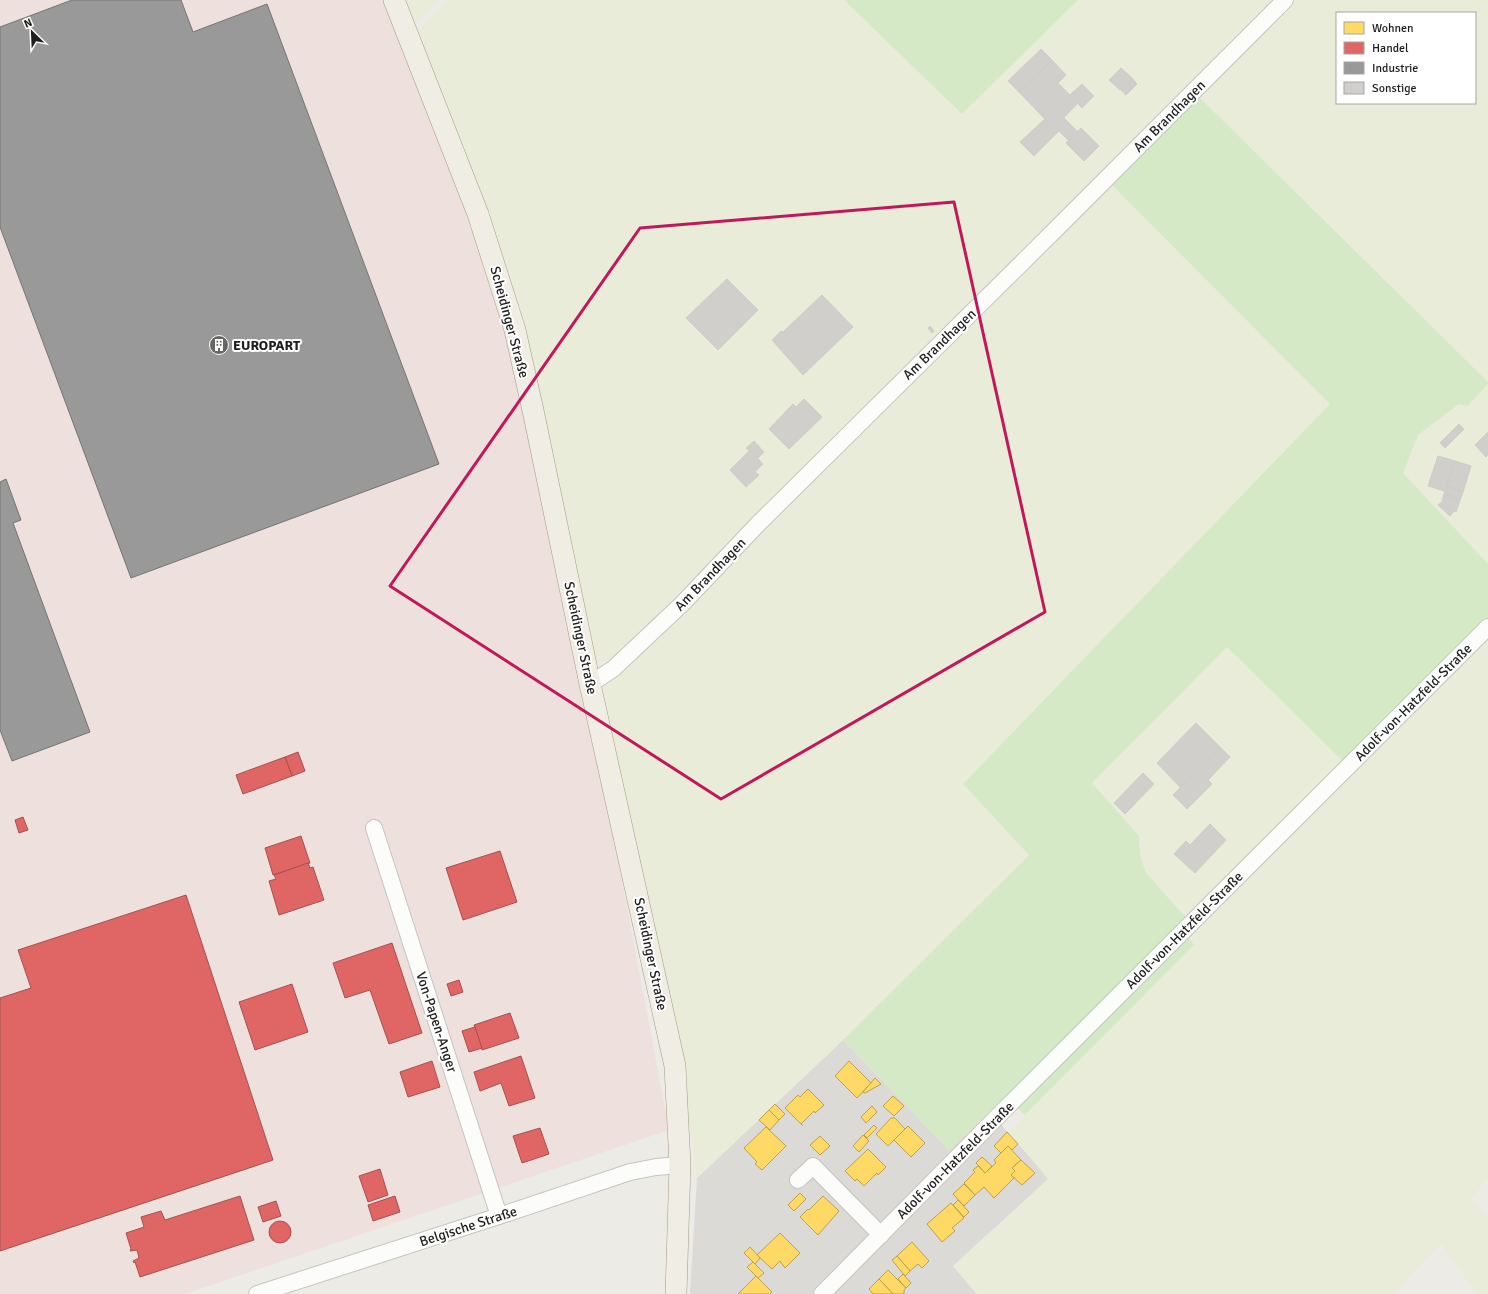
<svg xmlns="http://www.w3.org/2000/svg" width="1488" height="1294" viewBox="0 0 1488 1294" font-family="Signika,sans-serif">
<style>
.residential{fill:#dbdad7}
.commercial{fill:#eee0dc}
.farmland{fill:#e9ecd9;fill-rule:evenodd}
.grass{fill:#d5e9c6}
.homes{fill:#ffd966;stroke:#bca150}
.shops{fill:#e06666;stroke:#a65050}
.industry{fill:#999;stroke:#747474}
.building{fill:#d0cfcb;stroke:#cfccc7}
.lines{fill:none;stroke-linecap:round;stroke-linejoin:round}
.minor-casing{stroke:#c5c4c2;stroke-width:18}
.major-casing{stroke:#a29b83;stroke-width:22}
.minor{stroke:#fcfcfb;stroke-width:16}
.major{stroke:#f0ede4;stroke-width:21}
.marked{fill:none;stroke:#c2185b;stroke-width:3;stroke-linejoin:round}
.labels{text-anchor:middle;stroke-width:4;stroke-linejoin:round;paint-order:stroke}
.street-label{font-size:14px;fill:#1e1e1e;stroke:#fff}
.poi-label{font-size:14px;font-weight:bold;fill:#1e1e1e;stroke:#fff;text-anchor:start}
</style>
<rect width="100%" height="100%" fill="#ecebe6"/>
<path class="residential" d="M843 1040 949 1150 990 1112 1049 1179 953 1266 977 1294H690L697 1178Z"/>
<path class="commercial" d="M0 0H394L407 34 534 415 669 1130 185 1294H0Z"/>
<g class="farmland">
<path d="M401 0H440L411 27Z"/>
<path d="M449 0H844L962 114 1078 0H1282L615 660 594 662 541 417 415 33Z"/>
<path d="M1287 0H1488V382L1195 93ZM1337 13H1475V103H1337Z"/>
<path d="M1108 181 1330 404 964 784 1029 855 843 1040 697 1178 682 1066 597 688Z"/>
<path d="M1488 384V564L1403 473 1418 435 1460 404 1467 406Z"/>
<path d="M1488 629V1178L1471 1198 1488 1219V1294H1477L1441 1243 1393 1294H977L953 1266 1048 1179 1009 1132 1194 945 1186 933Z"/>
<path d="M1228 646 1347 765 1190 922 1146 873 1140 855 1139 836 1092 783Z"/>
</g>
<g class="grass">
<path d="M844 0H1078L962 114Z"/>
<path d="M1195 93 1488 382V384L1467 406 1459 404 1418 435 1403 473 1488 564V625L1347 765 1227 647 1092 783 1139 836 1140 855 1146 873 1190 922 949 1150 843 1040 1029 855 963 784 1330 404 1108 181Z"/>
<path d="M1186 933 1194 945 1025 1115 1014 1105Z"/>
</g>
<g class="homes">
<path d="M849 1061 871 1083 857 1098 835 1076Z"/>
<path d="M875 1078 881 1084 865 1093 863 1092Z"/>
<path d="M808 1089 824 1105 815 1113 814 1111 801 1124 803 1126 785 1108 798 1095 800 1097Z"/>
<path d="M893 1096 904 1106 894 1116 883 1106Z"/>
<path d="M775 1104 785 1114 779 1120 769 1110Z"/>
<path d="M872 1106 877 1112 866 1123 861 1117Z"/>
<path d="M769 1110 779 1120 770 1130 759 1120Z"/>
<path d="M891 1118H895L905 1129 888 1146 876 1134Z"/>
<path d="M874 1125 877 1128 867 1138 864 1135Z"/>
<path d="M908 1126 925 1143 911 1157 894 1140Z"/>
<path d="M766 1127 786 1146 762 1170 755 1164 757 1162 744 1148Z"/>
<path d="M1007 1132 1018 1144 1012 1150 1008 1146 1001 1153 994 1146Z"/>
<path d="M863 1135 869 1141 859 1152 853 1146Z"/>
<path d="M820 1136 830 1146 820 1155 810 1145Z"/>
<path d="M1008 1146 1021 1160 1012 1168 1015 1171 1011 1175 1014 1178 994 1198 984 1187 975 1195 964 1183 975 1172 973 1170 978 1166 985 1173 996 1163 994 1160Z"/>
<path d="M868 1149 886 1167 878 1175 877 1173 864 1186 857 1179 855 1181 845 1171Z"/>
<path d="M982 1157 992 1166 985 1173 976 1163Z"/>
<path d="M1021 1160 1035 1173 1022 1185 1011 1175 1015 1171 1012 1168Z"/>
<path d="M964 1184 975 1195 964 1206 953 1194Z"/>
<path d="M800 1193 806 1199 794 1211 788 1205Z"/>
<path d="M823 1196 839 1211 818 1235 800 1217 808 1209 809 1210Z"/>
<path d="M958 1200 969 1212 964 1217 953 1205Z"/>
<path d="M951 1203 964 1218 952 1228 955 1231 942 1242 927 1224Z"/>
<path d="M780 1233 800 1253 785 1268 780 1261 772 1269 757 1255Z"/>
<path d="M912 1242 929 1261 922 1268 918 1264 910 1271 897 1256Z"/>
<path d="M750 1247 760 1258 755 1264 744 1253Z"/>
<path d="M897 1256 910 1271 905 1276 892 1260Z"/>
<path d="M753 1262 764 1273 758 1278 747 1267Z"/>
<path d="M888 1270 906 1288 904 1290V1294H893L879 1279Z"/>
<path d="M903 1274 911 1283 906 1288 898 1279Z"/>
<path d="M756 1276 772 1292 770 1294H738Z"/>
<path d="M879 1279 893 1294H873L869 1289Z"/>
</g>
<g class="shops">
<path d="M298 752 305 771 292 776 285 757Z"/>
<path d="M285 757 292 776 243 794 236 775Z"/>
<path d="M23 817 28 830 19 833 15 820Z"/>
<path d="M301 836 310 863 273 875 265 848Z"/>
<path d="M500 851 517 902 463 920 446 868Z"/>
<path d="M308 863 310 868 313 867 324 900 279 915 269 881 276 879 274 875Z"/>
<path d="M186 895 273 1160 0 1251V998L31 988 18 950Z"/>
<path d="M392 943 422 1033 389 1044 370 990 345 998 333 963Z"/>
<path d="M459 980 463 992 451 996 447 984Z"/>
<path d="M292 984 308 1032 255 1050 239 1002Z"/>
<path d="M510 1013 519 1038 482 1050 474 1025Z"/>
<path d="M475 1027 482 1048 469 1052 462 1031Z"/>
<path d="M521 1056 535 1098 509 1106 501 1083 480 1091 474 1072Z"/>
<path d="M432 1061 440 1087 408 1097 400 1072Z"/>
<path d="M540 1128 549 1154 522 1163 513 1136Z"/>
<path d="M380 1169 388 1195 368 1202 359 1176Z"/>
<path d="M240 1196 254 1240 140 1277 135 1262 134 1263 133 1261 139 1258 137 1250 130 1251 131 1249 126 1233 144 1227 141 1217 161 1211 165 1220Z"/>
<path d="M395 1196 400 1212 373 1221 368 1205Z"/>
<path d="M276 1201 281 1216 263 1222 258 1207Z"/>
<circle cx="280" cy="1232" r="11"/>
</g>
<g class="industry">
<path d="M72 0H181L193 32 267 4 439 464 131 578 0 227V27Z"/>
<path d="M6 479 21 520 13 523 90 732 12 761 0 730V482Z"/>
</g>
<g class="building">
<path d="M1041 49 1052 60 1019 92 1008 81Z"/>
<path d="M1052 60 1066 75 1058 83 1078 103 1055 127 1059 131 1034 156 1020 142 1045 119 1019 92Z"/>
<path d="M1121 68 1132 78 1120 90 1109 80Z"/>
<path d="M1132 78 1137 84 1126 95 1121 90Z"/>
<path d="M1082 84 1094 96 1082 108 1070 95Z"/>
<path d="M1064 118 1078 132 1068 140 1055 127Z"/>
<path d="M1081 128 1099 146 1084 161 1066 143Z"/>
<path d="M727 279 758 310 741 327 710 295Z"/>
<path d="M710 295 741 327 718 350 686 318Z"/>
<path d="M822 295 853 327 803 375 772 340 781 331 783 332Z"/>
<path d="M930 326 934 331 932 333 928 328Z"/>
<path d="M804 399 822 417 789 449 769 429 793 404 796 407Z"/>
<path d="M1459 424 1464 429 1445 448 1440 443Z"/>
<path d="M1488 432V455L1486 457 1475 445Z"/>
<path d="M754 441 764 452 758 458 746 448Z"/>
<path d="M750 450 763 464 755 472 759 475 746 487 730 470Z"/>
<path d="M1438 456 1455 461 1445 491 1428 486Z"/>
<path d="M1455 461 1471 466 1463 492 1447 486Z"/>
<path d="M1447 486 1463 492 1460 500 1444 494Z"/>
<path d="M1444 494 1460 500 1456 512 1442 500Z"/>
<path d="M1443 501 1454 511 1450 516 1438 505Z"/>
<path d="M1196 723 1220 747 1180 787 1157 763Z"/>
<path d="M1220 747 1230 757 1208 780 1212 784 1187 809 1173 795Z"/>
<path d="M1143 773 1154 784 1125 814 1114 803Z"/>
<path d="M1210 824 1226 840 1195 873 1174 854 1186 841 1190 845Z"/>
</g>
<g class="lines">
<g class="minor-casing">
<g id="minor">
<path d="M590 684 613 669 683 603 757 525 1052 233 1285 0"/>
<path d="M374 828 499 1216"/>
<path d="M798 1180 813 1166 881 1235"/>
<path d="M257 1294 499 1216 630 1172 656 1167 680 1165"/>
<path d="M822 1294 1009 1105 1488 627"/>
</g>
</g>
<g class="major-casing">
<path id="major" d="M394 0 478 214 515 330 534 415 590 684 675 1066 680 1165 676 1294"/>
</g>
<use href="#minor" class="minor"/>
<use href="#major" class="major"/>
</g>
<path class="marked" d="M954 202 1045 612 721 799 390 586 640 228Z"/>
<defs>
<g id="building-disc" transform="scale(1)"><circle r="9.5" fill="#666664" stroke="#fff"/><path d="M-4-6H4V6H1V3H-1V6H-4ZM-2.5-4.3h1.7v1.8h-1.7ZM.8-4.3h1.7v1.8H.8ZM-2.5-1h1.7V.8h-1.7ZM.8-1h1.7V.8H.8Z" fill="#fff"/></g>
</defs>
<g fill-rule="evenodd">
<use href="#building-disc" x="219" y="345"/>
</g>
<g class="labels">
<g class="street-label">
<text transform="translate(1169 116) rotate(-45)" y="5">Am Brandhagen</text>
<text transform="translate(510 322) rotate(75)" y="5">Scheidinger Straße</text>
<text transform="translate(939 344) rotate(-44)" y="5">Am Brandhagen</text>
<text transform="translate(710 574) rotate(-46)" y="5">Am Brandhagen</text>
<text transform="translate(581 638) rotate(78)" y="5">Scheidinger Straße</text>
<text transform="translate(1413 702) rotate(-45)" y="5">Adolf-von-Hatzfeld-Straße</text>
<text transform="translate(1184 930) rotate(-45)" y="5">Adolf-von-Hatzfeld-Straße</text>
<text transform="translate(651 954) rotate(78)" y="5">Scheidinger Straße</text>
<text transform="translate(437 1022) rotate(72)" y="5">Von-Papen-Anger</text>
<text transform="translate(955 1160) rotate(-45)" y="5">Adolf-von-Hatzfeld-Straße</text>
<text transform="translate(468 1226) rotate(-18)" y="5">Belgische Straße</text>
</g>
<g class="poi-label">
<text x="233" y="350">EUROPART</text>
</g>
</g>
<rect x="1336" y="12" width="140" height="92" fill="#ffffff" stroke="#a5a5a5"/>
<rect x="1344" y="22" width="20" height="12" fill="#ffd966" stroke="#a5a5a5"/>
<text x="1372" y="32" font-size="12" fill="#1e1e1e">Wohnen</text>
<rect x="1344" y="42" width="20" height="12" fill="#e06666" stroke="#a5a5a5"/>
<text x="1372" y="52" font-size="12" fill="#1e1e1e">Handel</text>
<rect x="1344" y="62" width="20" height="12" fill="#999999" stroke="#a5a5a5"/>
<text x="1372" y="72" font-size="12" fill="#1e1e1e">Industrie</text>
<rect x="1344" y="82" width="20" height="12" fill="#d0cfcb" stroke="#a5a5a5"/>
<text x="1372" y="92" font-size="12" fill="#1e1e1e">Sonstige</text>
<g transform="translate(32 32) rotate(336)" stroke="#ffffff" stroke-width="3" paint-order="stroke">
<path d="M0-3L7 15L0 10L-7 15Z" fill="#1e1e1e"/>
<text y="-6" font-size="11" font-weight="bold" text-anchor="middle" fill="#1e1e1e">N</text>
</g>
</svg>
